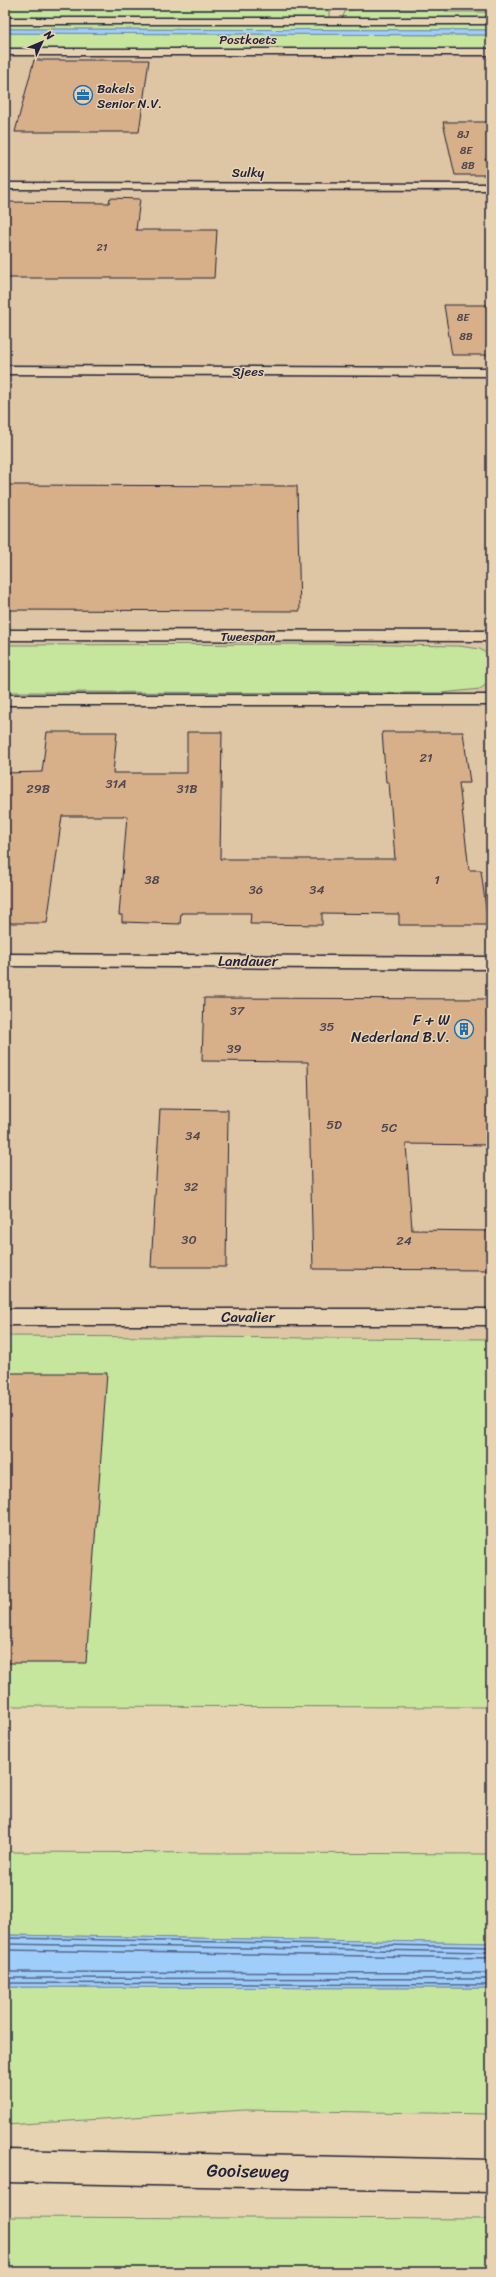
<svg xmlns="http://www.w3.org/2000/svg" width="496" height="2277" viewBox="0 0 496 2277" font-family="Sriracha,sans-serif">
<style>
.built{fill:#dec5a3}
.green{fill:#c6e59d;stroke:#74846c}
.water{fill:#a0cefb;stroke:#6e89ae}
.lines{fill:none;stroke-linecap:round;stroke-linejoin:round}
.shore{stroke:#546788;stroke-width:1.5}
.building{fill:#d7b08a;stroke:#22223b}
.street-casing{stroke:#22223b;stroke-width:3}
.highway-casing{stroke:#22223b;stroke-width:3}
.street{fill:#e7d3b1;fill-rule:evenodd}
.highway{fill:#e7d3b1;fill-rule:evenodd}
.labels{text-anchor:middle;stroke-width:3;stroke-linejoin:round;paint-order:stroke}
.far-number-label{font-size:11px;fill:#4f464f}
.far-street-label{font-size:13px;fill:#22223b;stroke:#e7d3b1}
.far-poi-label{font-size:13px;fill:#22223b;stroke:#e7d3b1;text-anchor:start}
.number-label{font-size:13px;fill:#4f464f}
.street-label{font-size:15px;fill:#22223b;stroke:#e7d3b1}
.poi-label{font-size:15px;fill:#22223b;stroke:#e7d3b1;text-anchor:end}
.near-street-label{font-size:18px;fill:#22223b;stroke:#e7d3b1}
</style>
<rect width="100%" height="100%" fill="#e7d3b1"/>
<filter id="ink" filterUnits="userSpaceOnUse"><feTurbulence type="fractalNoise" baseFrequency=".025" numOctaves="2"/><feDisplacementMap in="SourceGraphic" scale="8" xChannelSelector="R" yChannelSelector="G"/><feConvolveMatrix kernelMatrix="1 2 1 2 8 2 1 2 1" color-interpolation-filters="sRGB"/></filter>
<g filter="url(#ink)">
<path class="built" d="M491 44V1339L5 1336V46Z"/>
<g class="green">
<path d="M5 5H303V7H329V18L325 20H5Z"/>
<path d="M358 9H446V12H491V20L346 19 343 17 345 11Z"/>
<path d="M5 23 491 24V30L5 29Z"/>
<path d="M5 33 491 35V49H5Z"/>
<path d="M325 644 459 646 480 649 487 654 491 681 480 689 442 693 5 692V645Z"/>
<path d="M5 1336 491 1339V1707L5 1706Z"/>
<path d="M5 1852 491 1854V1943L5 1935Z"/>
<path d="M5 1987 491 1988V2114L245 2110 5 2125Z"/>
<path d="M5 2217 491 2219V2272H5Z"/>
</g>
<g class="water">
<path d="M5 29 491 30V35L5 33Z"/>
<path d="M5 1935 491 1943V1988L5 1987Z"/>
</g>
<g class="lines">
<g class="shore">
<path d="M5 1938 491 1947"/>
<path d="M5 1944 491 1952"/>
<path d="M5 1950 491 1958"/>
<path d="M5 1972 491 1973"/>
<path d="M5 1978 491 1979"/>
<path d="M5 1983 491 1985"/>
</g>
</g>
<g class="building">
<path d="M34 60H149L139 132H15Z"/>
<path d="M443 122H491V158H485L490 175H455Z"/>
<path d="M110 198 140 199 136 230H217L214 278H5V202L109 203Z"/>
<path d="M444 305H491V355H452Z"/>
<path d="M5 485 297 486 300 611 5 610Z"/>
<path d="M47 732H117L113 773H187V732H222L220 859H395L389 782H386L382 732H463L470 783H459L469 870H481L488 925H399V914L322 913V925L250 924 251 913H181L180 924 122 922V915H119L127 816H62L47 923H5V773L42 772Z"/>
<path d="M204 998 491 999V1145L406 1144 412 1230 491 1231V1270L313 1269 308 1062 202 1061Z"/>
<path d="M160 1109 228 1110 226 1267H151Z"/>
<path d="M5 1373H107L86 1663H5Z"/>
</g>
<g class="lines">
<g class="street-casing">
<g id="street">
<rect x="5" y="18" width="486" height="6"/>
<rect x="5" y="49" width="486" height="6"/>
<path d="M5 183 491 184V190L5 189Z"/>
<path d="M5 366 491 368V376L5 374Z"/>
<path d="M5 630 491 631V641L5 640Z"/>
<rect x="5" y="695" width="486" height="10"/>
<path d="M5 954 491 957V969L5 966Z"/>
<rect x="5" y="1309" width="486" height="16"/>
</g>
</g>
<g class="highway-casing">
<path id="highway" d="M5 2150 491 2160V2192L5 2182Z"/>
</g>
<use href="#street" class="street"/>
<use href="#highway" class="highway"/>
</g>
</g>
<defs>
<g id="office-ring" transform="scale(1)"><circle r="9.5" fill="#e7d3b1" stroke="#1f6fb2" stroke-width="1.5"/><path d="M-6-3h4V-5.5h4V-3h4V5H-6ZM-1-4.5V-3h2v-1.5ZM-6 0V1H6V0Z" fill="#1f6fb2"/></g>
<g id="building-ring" transform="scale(1)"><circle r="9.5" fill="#e7d3b1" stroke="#1f6fb2" stroke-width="1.5"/><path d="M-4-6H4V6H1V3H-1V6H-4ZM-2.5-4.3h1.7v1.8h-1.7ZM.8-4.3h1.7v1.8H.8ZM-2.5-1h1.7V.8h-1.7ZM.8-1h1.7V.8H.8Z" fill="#1f6fb2"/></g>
</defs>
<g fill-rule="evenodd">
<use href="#office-ring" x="83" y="95"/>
<use href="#building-ring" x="464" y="1029"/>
</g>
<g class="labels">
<g class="far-number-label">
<text x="463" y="138">8J</text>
<text x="466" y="154">8E</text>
<text x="468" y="169">8B</text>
<text x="102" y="251">21</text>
<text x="463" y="321">8E</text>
<text x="466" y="340">8B</text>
</g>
<g class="far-street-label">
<text x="248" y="44">Postkoets</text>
<text x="248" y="177">Sulky</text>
<text x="248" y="376">Sjees</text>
<text x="248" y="641">Tweespan</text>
</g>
<g class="far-poi-label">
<text x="97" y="93">Bakels<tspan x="97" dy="15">Senior N.V.</tspan></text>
</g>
<g class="number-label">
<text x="426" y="762">21</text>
<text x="116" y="788">31A</text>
<text x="38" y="793">29B</text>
<text x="187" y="793">31B</text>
<text x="152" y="884">38</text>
<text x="437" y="884">1</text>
<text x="256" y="894">36</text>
<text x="317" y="894">34</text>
<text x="237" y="1015">37</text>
<text x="327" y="1031">35</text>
<text x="234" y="1053">39</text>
<text x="334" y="1129">5D</text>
<text x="389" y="1132">5C</text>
<text x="193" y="1140">34</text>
<text x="191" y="1191">32</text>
<text x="189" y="1244">30</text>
<text x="404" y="1245">24</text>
</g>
<g class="street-label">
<text x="248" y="966">Landauer</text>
<text x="248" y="1322">Cavalier</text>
</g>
<g class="poi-label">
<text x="450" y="1025">F + W<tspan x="450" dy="17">Nederland B.V.</tspan></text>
</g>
<g class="near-street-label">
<text transform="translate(248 2171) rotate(1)" y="6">Gooiseweg</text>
</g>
</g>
<rect width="496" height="2277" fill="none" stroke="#e7d3b1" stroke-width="20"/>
<rect x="10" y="10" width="476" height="2257" fill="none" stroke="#22223b" stroke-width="1.5" filter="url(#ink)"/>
<g transform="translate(42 42) rotate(46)" stroke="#e7d3b1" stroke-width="3" paint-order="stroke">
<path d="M0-3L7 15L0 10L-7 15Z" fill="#22223b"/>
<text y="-6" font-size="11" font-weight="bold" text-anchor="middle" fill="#22223b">N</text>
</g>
</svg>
